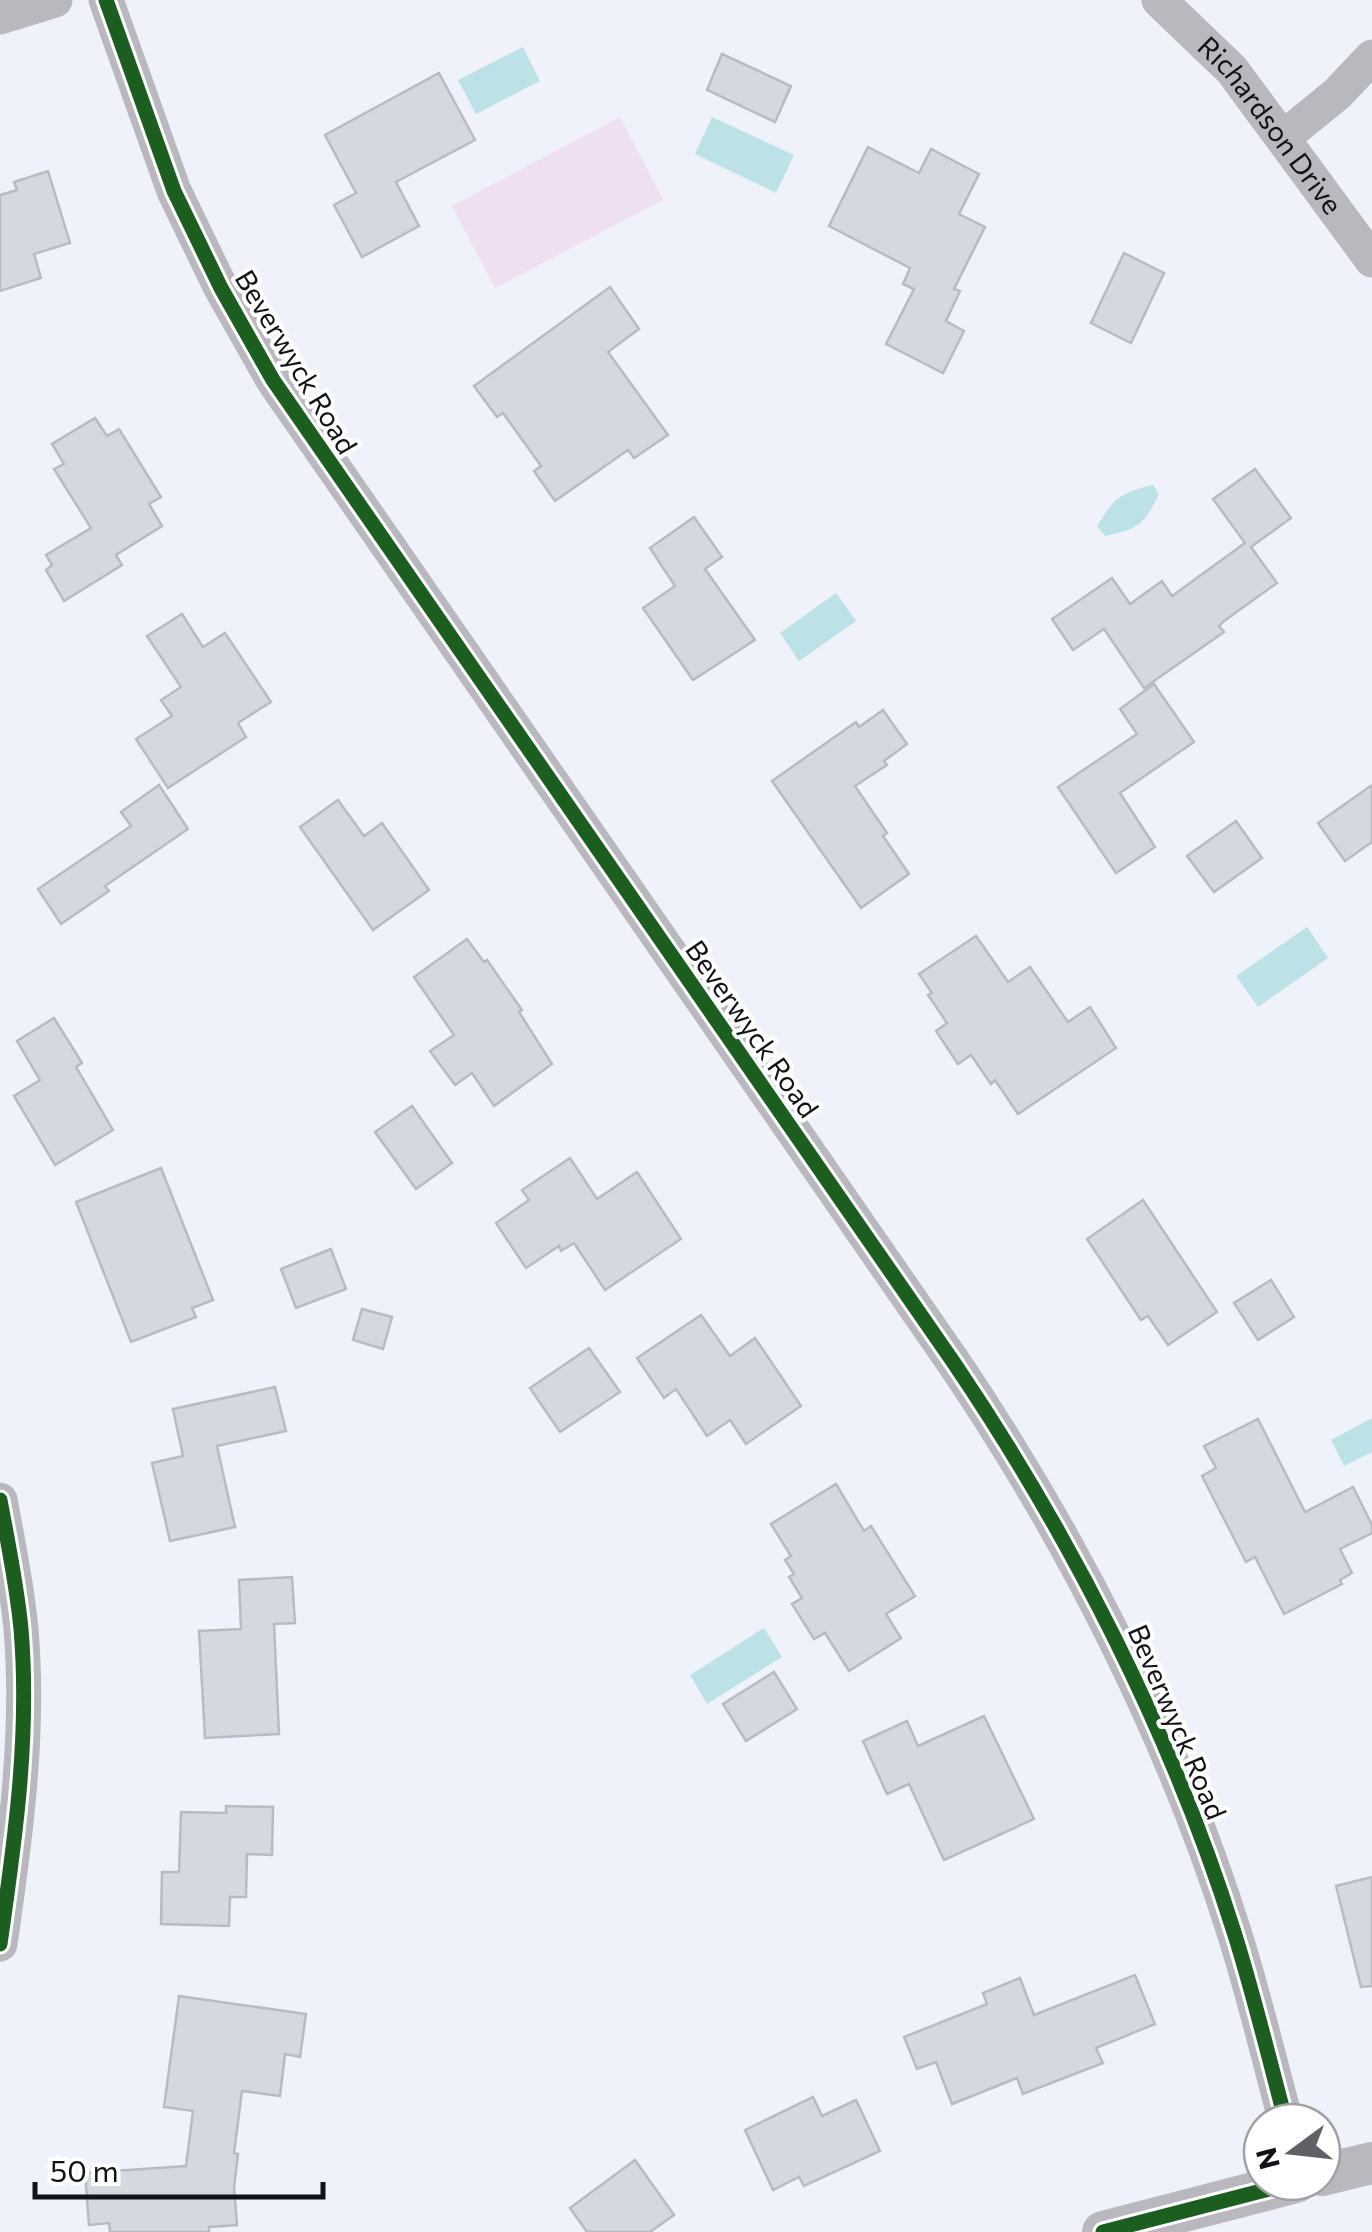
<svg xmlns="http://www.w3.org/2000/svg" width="1372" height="2232" viewBox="0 0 1372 2232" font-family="Commissioner,sans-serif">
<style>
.green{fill:#eedff1}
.water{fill:#bce2e8}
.building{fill:#d5d9df;stroke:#b8bcc1;stroke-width:2.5}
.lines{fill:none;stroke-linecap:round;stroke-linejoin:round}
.minor{stroke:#b9b8be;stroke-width:35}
.tertiary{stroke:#b9b8be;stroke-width:42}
.cycleway-casing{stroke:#fff;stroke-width:21}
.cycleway{stroke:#1b5e20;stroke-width:15}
.labels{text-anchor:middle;stroke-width:8;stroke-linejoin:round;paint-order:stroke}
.street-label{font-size:28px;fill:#121318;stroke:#fff}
</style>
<rect width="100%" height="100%" fill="#eff2fa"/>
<path class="green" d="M620 117 663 200 495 288 452 206Z"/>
<g class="water">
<path d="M523 47 540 81 476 114 458 80Z"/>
<path d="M712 117 794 155 776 193 695 154Z"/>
<path d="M1153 485 1159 494C1144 525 1138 529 1105 536L1097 526C1114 498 1120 493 1153 485Z"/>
<path d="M836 593 856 621 799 661 780 633Z"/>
<path d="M1307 927 1328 958 1258 1007 1236 976Z"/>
<path d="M1372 1418V1452L1344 1466 1331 1440Z"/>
<path d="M764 1628 782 1657 707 1704 690 1675Z"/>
</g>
<g class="building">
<path d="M722 54 791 86 775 122 707 90Z"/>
<path d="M439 73 475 140 396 182 419 226 362 257 334 205 356 193 325 135Z"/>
<path d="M868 147 919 173 931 149 979 174 959 214 985 227 954 289 960 291 946 321 964 331 943 373 886 344 914 289 903 284 910 268 829 226Z"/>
<path d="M48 171 70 243 34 254 41 278 0 291V195L17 190 14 182Z"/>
<path d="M1124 253 1164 273 1131 343 1091 323Z"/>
<path d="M610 287 639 329 608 352 668 435 634 458 628 450 555 501 534 471 541 466 503 413 497 417 474 386Z"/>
<path d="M95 418 107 436 119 429 161 497 149 504 162 526 116 555 122 565 64 601 46 570 52 565 46 555 91 528 54 469 64 464 52 444Z"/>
<path d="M1255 469 1291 518 1251 547 1277 583 1224 621 1219 626 1224 632 1144 688 1104 629 1073 650 1052 619 1112 578 1130 604 1162 581 1172 596 1245 543 1213 499Z"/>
<path d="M694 517 722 557 705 569 755 640 693 680 643 608 675 586 650 548Z"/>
<path d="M182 614 203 647 225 633 271 702 238 723 246 737 168 788 136 739 172 716 161 700 181 687 147 636Z"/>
<path d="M1154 684 1194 742 1120 793 1155 847 1116 873 1058 787 1137 734 1120 709Z"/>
<path d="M883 710 907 744 884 761 887 765 855 786 887 833 883 836 909 874 861 908 772 781 856 722 859 727Z"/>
<path d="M159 785 188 829 105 886 109 891 61 924 38 889 131 826 121 812Z"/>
<path d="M1372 785V842L1345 861 1318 823Z"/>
<path d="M338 800 364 836 382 823 429 890 373 930 300 827Z"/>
<path d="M1236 821 1262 858 1214 892 1187 856Z"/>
<path d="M976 936 1008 982 1030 967 1068 1022 1090 1007 1116 1048 1018 1114 995 1080 991 1084 971 1055 958 1064 936 1031 947 1023 928 995 932 993 919 974Z"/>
<path d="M467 939 484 962 487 960 522 1010 519 1012 552 1064 494 1106 472 1073 455 1085 430 1051 454 1035 414 977Z"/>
<path d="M54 1018 82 1063 76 1067 113 1130 55 1165 14 1096 40 1080 17 1041Z"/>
<path d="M412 1106 452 1163 416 1189 375 1132Z"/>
<path d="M570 1158 597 1199 637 1172 681 1239 605 1290 574 1243 561 1251 559 1246 526 1268 496 1223 529 1200 522 1190Z"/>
<path d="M161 1168 213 1300 192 1308 196 1317 131 1342 76 1202Z"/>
<path d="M1143 1200 1217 1312 1168 1345 1148 1316 1141 1320 1087 1239Z"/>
<path d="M331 1249 346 1289 296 1308 281 1269Z"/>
<path d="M1271 1280 1294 1317 1258 1340 1234 1303Z"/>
<path d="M362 1309 392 1317 383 1349 353 1340Z"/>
<path d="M701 1315 730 1356 755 1338 801 1406 746 1444 730 1420 707 1436 676 1389 664 1398 637 1358Z"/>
<path d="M589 1348 620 1392 560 1432 530 1388Z"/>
<path d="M275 1387 286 1431 217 1446 235 1527 170 1541 152 1463 183 1456 173 1409Z"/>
<path d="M1258 1419 1305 1512 1353 1487 1372 1525V1533L1340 1549 1352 1573 1340 1580 1342 1584 1284 1614 1255 1557 1246 1562 1202 1476 1216 1468 1204 1446Z"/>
<path d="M836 1484 864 1531 871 1526 915 1596 886 1614 901 1638 849 1671 825 1633 814 1639 792 1604 802 1598 789 1577 794 1574 785 1560 791 1556 771 1524Z"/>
<path d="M292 1577 295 1623 274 1624 279 1734 205 1738 199 1631 241 1629 239 1580Z"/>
<path d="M774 1672 797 1709 746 1741 723 1704Z"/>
<path d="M984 1716 1034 1819 944 1860 909 1784 887 1794 863 1741 907 1721 918 1746Z"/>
<path d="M226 1806 273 1807 272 1855 247 1854 246 1897H230L229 1926 161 1924 162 1872H179L181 1812 226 1813Z"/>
<path d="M1372 1877V1986L1361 1987 1336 1886Z"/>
<path d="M1135 1975 1155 2024 1096 2048 1103 2063 1023 2094 1017 2078 952 2104 936 2062 917 2069 904 2037 987 2004 983 1993 1020 1978 1034 2015Z"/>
<path d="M179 1996 306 2014 300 2057 285 2054 280 2096 242 2091 234 2153 238 2154 234 2187 237 2225 209 2227V2232H110L109 2223 89 2225 85 2173 186 2166 193 2111 164 2107Z"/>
<path d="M813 2097 822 2116 856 2100 880 2151 804 2186 799 2177 773 2190 745 2130Z"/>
<path d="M635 2160 674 2215 650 2232H587L570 2208Z"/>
</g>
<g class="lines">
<g class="minor">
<path d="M106 0 174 191 221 288 273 380 954 1363C1071 1536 1171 1732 1234 1932 1254 1995 1269 2059 1286 2122"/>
<path id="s1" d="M1159 0 1232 70 1372 260"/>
<path d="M0 17 55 0"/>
<path d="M1284 137 1337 94 1372 57"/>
<path d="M0 1500C8 1543 17 1586 21 1629 30 1735 15 1840 0 1944"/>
</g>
<g class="tertiary">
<path d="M1322 2175 1372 2163"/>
<path d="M1103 2232 1296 2182"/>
</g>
<g class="cycleway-casing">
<g id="cycleway">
<path d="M106 0 174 191 221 288 273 380 954 1363C1071 1536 1171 1732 1234 1932 1254 1995 1269 2059 1286 2122"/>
<path d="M0 1500C8 1543 17 1586 21 1629 30 1735 15 1840 0 1944"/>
<path d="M1103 2232 1296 2182"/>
</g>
</g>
<use href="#cycleway" class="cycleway"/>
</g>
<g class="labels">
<g class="street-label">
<text dy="10" stroke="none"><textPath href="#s1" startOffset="168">Richardson Drive</textPath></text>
<text transform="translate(296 362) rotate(59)" y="10">Beverwyck Road</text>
<text transform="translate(752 1029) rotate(55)" y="10">Beverwyck Road</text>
<text transform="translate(1177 1722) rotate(67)" y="10">Beverwyck Road</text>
</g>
</g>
<g transform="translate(1292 2152) rotate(255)"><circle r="48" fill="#ffffff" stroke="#a0a1a3" stroke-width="2.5"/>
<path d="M0-8L18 38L0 25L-18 38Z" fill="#5f6167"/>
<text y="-15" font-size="28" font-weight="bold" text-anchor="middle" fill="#121318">N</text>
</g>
<path d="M35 2182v15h288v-15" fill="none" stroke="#121318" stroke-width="5"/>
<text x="50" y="2182" font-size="30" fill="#121318" stroke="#ffffff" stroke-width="8" paint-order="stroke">50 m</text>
</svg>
